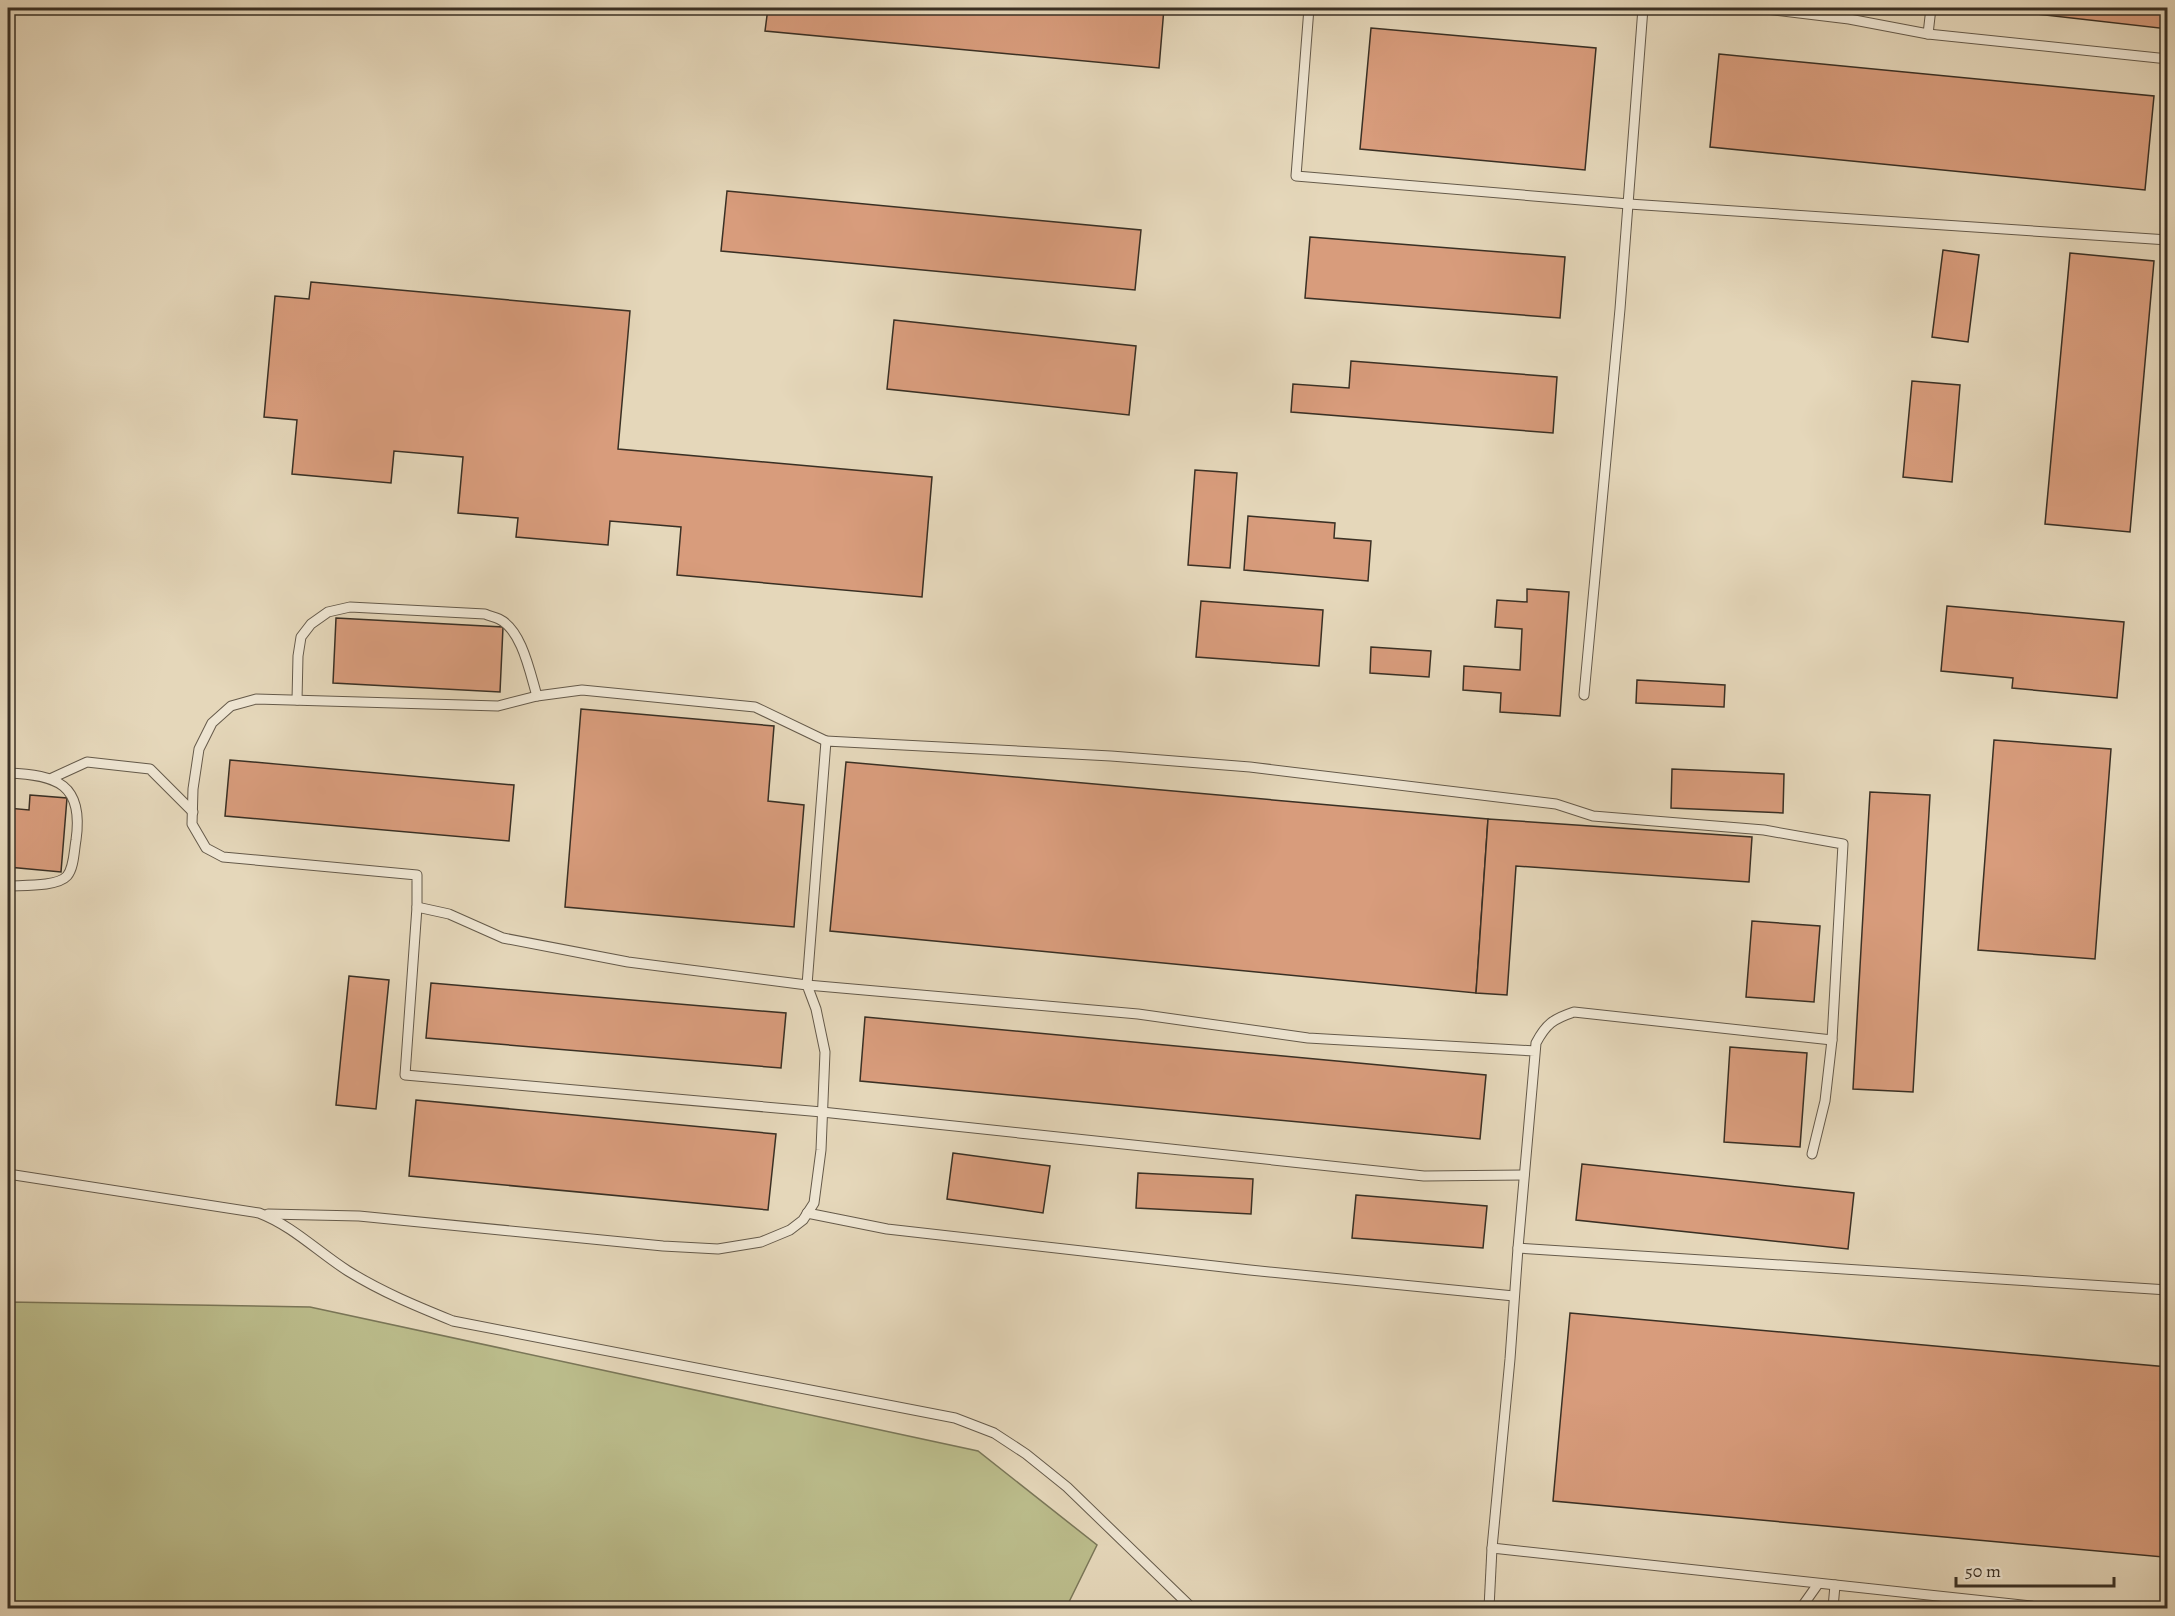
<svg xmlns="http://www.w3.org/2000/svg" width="2175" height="1616" viewBox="0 0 2175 1616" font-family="Alegreya,serif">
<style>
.green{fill:#bbbc8b;stroke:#7a7658;stroke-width:1.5}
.building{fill:#d89c7c;stroke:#3a3024;stroke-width:1.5}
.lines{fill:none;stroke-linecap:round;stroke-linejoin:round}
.service-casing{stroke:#655a4a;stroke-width:11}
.service{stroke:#eee5d2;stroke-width:9}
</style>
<rect width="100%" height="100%" fill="#e5d7ba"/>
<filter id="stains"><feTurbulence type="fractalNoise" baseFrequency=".00333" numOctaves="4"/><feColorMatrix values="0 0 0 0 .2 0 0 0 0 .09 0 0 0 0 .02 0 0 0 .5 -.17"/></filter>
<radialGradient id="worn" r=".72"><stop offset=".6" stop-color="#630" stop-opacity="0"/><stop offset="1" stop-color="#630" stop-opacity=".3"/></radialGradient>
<path class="green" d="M8 1302 310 1307 978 1451 1097 1545 1066 1608H8Z"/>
<g class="building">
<path d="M768 8H1164L1159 68 765 31Z"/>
<path d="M1983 8H2168V29Z"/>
<path d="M1371 28 1596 48 1585 170 1360 149Z"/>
<path d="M1719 54 2154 96 2145 190 1710 147Z"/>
<path d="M727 191 1141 230 1135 290 721 251Z"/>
<path d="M1310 237 1565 257 1560 318 1305 298Z"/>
<path d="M1943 250 1979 255 1968 342 1932 337Z"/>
<path d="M2070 253 2154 261 2130 532 2045 524Z"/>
<path d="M311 282 630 311 618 449 932 477 922 597 677 575 681 527 610 521 608 545 516 537 518 518 458 513 463 457 394 451 391 483 292 474 297 420 264 417 275 296 309 299Z"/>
<path d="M894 320 1136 346 1129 415 887 389Z"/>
<path d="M1351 361 1557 377 1553 433 1291 412 1293 384 1349 388Z"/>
<path d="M1912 381 1960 385 1952 482 1903 477Z"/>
<path d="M1195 470 1237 473 1230 568 1188 565Z"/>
<path d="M1248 516 1335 523 1334 538 1371 541 1368 581 1244 570Z"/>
<path d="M1527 589 1569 592 1560 716 1500 712 1501 693 1463 690 1464 666 1520 670 1522 629 1495 627 1497 600 1527 602Z"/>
<path d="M1201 601 1323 610 1319 666 1196 657Z"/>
<path d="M1947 606 2124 622 2117 698 2012 688 2013 678 1941 671Z"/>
<path d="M336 618 503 627 500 692 333 683Z"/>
<path d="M1371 647 1431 651 1429 677 1370 673Z"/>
<path d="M1637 680 1725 685 1724 707 1636 703Z"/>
<path d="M581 709 774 726 768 801 804 805 794 927 565 907Z"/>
<path d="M1994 740 2111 749 2095 959 1978 950Z"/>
<path d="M230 760 514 785 509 841 225 816Z"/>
<path d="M846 762 1488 819 1476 993 830 931Z"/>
<path d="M1672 769 1784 774 1783 813 1671 808Z"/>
<path d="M1870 792 1930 795 1913 1092 1853 1089Z"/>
<path d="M30 795 67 798 61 872 8 867V808L29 810Z"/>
<path d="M1488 819 1752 837 1749 882 1516 866 1507 995 1476 993Z"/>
<path d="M1752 921 1820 926 1814 1002 1746 997Z"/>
<path d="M349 976 389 980 376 1109 336 1105Z"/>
<path d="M431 983 786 1013 781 1068 426 1038Z"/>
<path d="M865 1017 1486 1075 1480 1139 860 1081Z"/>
<path d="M1730 1047 1807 1053 1800 1147 1724 1142Z"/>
<path d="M416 1100 776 1134 768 1210 409 1176Z"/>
<path d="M953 1153 1050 1166 1043 1213 947 1199Z"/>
<path d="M1582 1164 1854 1193 1848 1249 1576 1220Z"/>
<path d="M1138 1173 1253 1179 1251 1214 1136 1208Z"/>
<path d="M1356 1195 1487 1206 1483 1248 1352 1238Z"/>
<path d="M1570 1313 2168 1367V1509L2163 1557 1553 1501Z"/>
<path d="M1531 1602 1557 1606 1556 1608H1530Z"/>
</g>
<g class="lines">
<g class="service-casing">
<g id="service">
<path d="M1309 8 1296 176 1629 204 2168 240"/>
<path d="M1758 8 1849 19 1928 34 2168 59"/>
<path d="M1928 34 1931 8"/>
<path d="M1584 695 1620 309 1643 8"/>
<path d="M297 700 298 656 301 637 311 624 328 612 350 607 485 614C489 616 495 617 499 619 522 630 530 673 537 696"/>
<path d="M826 741 755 707 582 690 537 696 498 706 256 699 231 706 212 723 199 749 193 789 192 824 206 848 223 857 417 875V907L405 1075 822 1112 1424 1176 1524 1175"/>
<path d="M8 773C57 775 84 784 76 840 74 851 74 868 67 876 57 887 22 885 8 886"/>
<path d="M52 778 87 762 150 769 193 812"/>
<path d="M1535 1051 1308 1038 1138 1014 807 985 826 741 1111 756 1250 767 1556 804 1593 816 1764 830 1843 844 1832 1040 1574 1012C1553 1019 1546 1024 1536 1043L1518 1248 2168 1290"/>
<path d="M1812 1154 1825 1101 1832 1040"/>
<path d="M8 1174 259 1213C293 1226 318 1252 348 1271 382 1292 416 1306 453 1321L955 1418 994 1433 1026 1454 1067 1487 1192 1608"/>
<path d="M807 1213 887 1229 1250 1270 1514 1296"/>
<path d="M268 1214 359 1216 663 1246 718 1249 761 1242 790 1230 803 1220 814 1203 821 1150 825 1052 816 1009 807 985 628 962 503 938 449 914 417 907"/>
<path d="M1518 1248 1510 1359 1492 1548 2049 1608"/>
<path d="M1489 1608 1492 1548"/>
<path d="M1801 1608 1818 1584"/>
<path d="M1833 1608 1835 1585"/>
</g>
</g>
<use href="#service" class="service"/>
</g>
<rect width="2175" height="1616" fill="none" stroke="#e5d7ba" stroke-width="30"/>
<rect x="9" y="9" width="2157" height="1598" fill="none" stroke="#3a3024" stroke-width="3"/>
<rect x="15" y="15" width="2145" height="1586" fill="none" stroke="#3a3024" stroke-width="1.5"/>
<path d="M1956 1577v9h158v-9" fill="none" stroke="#3a3024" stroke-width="3"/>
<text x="1965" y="1577" font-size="18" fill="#3a3024" stroke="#eee5d2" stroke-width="4.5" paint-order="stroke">50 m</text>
<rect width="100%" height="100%" filter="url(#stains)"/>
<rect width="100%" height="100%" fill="url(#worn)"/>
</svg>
